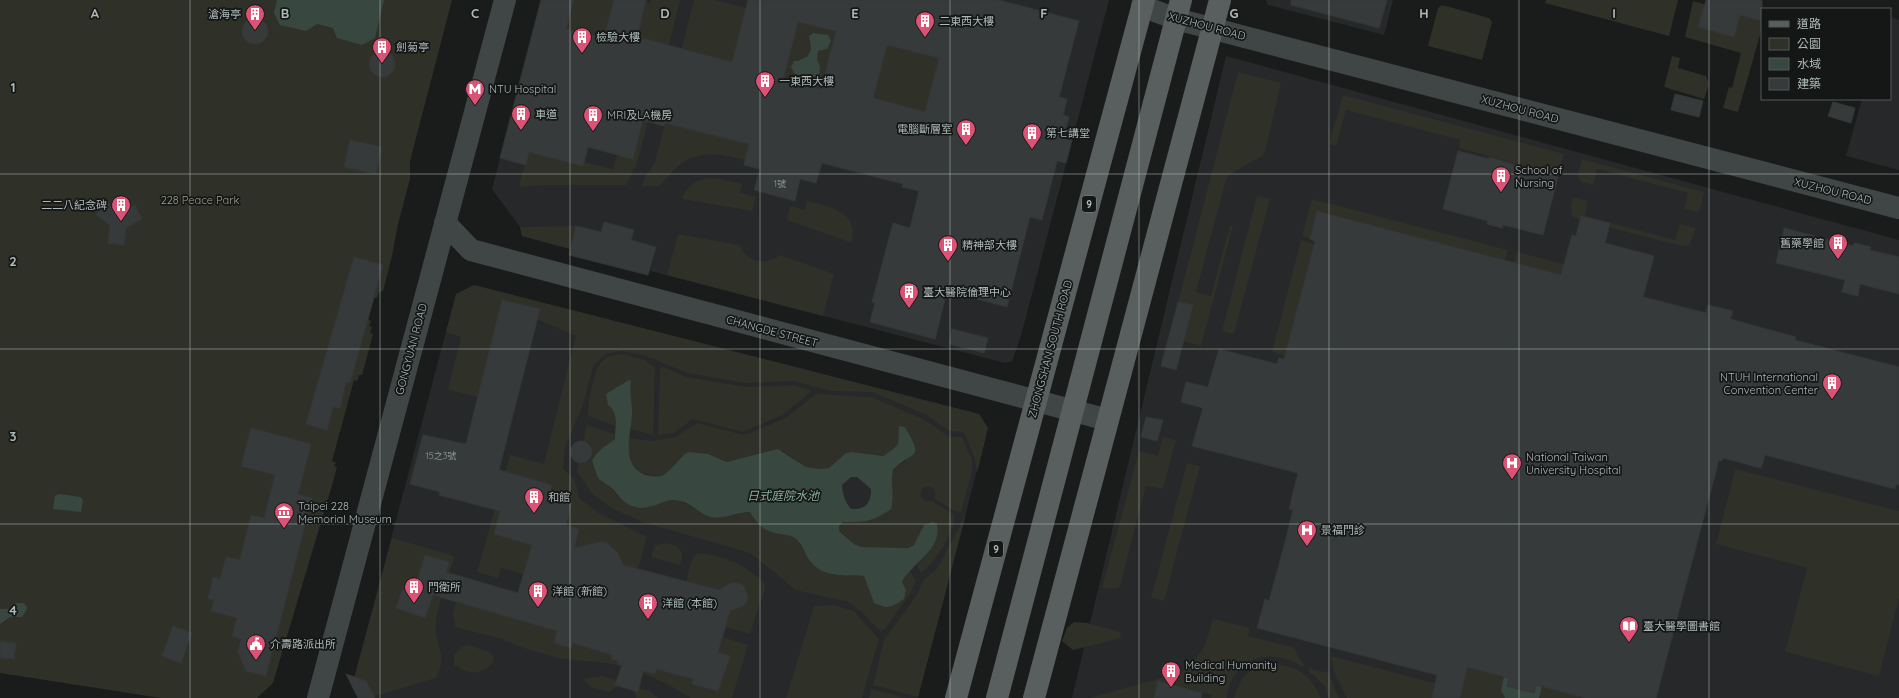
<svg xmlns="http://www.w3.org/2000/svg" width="1899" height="698" viewBox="0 0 1899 698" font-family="Quicksand,'Noto Sans TC',sans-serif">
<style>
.built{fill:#262829}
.green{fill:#2f3028;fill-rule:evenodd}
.water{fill:#384740;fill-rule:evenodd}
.building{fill:#373a3b;stroke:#343737;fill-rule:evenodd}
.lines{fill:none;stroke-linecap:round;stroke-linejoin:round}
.minor{stroke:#404545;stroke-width:22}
.major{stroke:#585f5e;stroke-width:22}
.grid{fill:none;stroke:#aebab7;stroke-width:1;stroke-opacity:0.55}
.labels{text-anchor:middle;stroke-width:3.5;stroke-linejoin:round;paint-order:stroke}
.number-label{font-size:9px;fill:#909a98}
.shield{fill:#151717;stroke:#808987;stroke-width:1}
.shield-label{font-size:10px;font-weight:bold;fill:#aebab7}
.poi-label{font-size:11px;fill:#aebab7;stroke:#151717;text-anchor:start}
.street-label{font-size:11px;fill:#aebab7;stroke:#151717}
.park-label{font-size:11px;fill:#9ea288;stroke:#151717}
.water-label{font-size:12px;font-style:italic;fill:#8ab09f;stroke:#151717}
.grid-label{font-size:13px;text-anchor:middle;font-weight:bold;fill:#aebab7;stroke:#151717;stroke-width:3.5;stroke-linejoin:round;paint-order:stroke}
</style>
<rect width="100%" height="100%" fill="#1a1c1c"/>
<g class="built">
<path d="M541 0H1109L1021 336 1012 361 1005 363 650 271 656 247 631 240 634 230 604 222 601 232 576 226 570 249 522 236 520 227 492 189Z"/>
<path d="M1266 0H1393L1384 35 1268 5Z"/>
<path d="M1890 17 1899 20V170L1846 156 1862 99H1890Z"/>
<path d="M1226 56 1899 240V698H1072Z"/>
<path d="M474 285 979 414 988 428 918 698H358L352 686 456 294Z"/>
</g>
<g class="green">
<path d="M0 0H452L410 161V179L398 224 392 256 383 291 379 292 377 298H374L368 319 371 321 369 326 372 327 370 333 373 334 362 375H359L357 381 354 380 332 461 336 463 334 466 337 467 333 482 273 683 257 698H161L0 673Z"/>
<path d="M574 0H614L601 49 566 29Z"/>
<path d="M651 0H680L669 45 658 43 646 120 648 122 637 163 626 185H545L520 187V182L536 125 541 155 583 166 584 162 613 169 617 155 633 159 634 45 646 2 650 3Z"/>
<path d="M694 0H714L746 8 727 83 705 78 710 56 682 48Z"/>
<path d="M1546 0H1678L1669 36 1545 3Z"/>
<path d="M1693 1 1762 21V28L1738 112 1723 108 1729 87 1732 88 1741 53 1685 37Z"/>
<path d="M1442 5 1489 18 1492 22 1482 60 1428 46 1438 8Z"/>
<path d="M798 22 836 31 821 89 783 80ZM814 33 822 35 827 49 818 51 817 59 820 66 814 77 807 76 794 61H798L808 56 811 49 809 41Z"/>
<path d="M887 45 939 58 925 112 899 105 893 125 868 118Z"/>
<path d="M1672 56 1680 58 1678 68 1706 76 1709 84 1704 99 1664 87Z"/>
<path d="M1238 72 1281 83 1265 152 1262 156 1230 174 1226 180 1196 292 1211 296 1230 226H1233L1201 346 1169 337Z"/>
<path d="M1343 95 1564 154 1558 175 1459 148 1460 140 1346 110 1336 146 1329 144Z"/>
<path d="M665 123 749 144 745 160C704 150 687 151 660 186H642L645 177 655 162Z"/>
<path d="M1582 159 1704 192 1700 210 1697 212 1684 209 1688 193 1597 169 1593 185 1581 182 1578 175Z"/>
<path d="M711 178 720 179 742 184 740 193 756 197 752 211 682 199C686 185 697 179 711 178Z"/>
<path d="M1257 196 1270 199 1234 334 1222 331Z"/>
<path d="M1573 197 1588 201 1585 216 1675 240 1680 224 1696 228 1689 246H1682L1580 220 1572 216 1571 207Z"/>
<path d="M1312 199 1508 250 1505 260 1318 211 1310 239 1302 236Z"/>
<path d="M807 201C831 207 859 211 852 243L787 220 790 206 805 210Z"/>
<path d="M576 226 570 249 522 236 520 227Z"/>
<path d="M678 234 740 245C747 263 765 266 780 255L834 274 823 316 667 275Z"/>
<path d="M1301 240 1314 244 1285 356 1272 352Z"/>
<path d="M1517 252 1564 264 1567 277 1514 263Z"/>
<path d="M474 285 979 414 988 428 977 473 975 459 964 432 949 431 927 415 872 392 831 391 794 381 746 383 687 373 646 356 622 351 605 354 593 366 583 405 565 447 563 469 575 480 579 498 599 513 647 537 638 569 621 564 619 553 607 543 567 574 579 529 566 525 549 497 552 485 511 474 494 534 532 545 524 571 528 572 527 575 501 568 498 578 477 572 510 455 544 464 576 336 537 319 478 397 448 390 461 337 446 332 456 294Z"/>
<path d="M622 354 645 360 655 368 653 435 630 429C632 413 630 398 631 381L613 408 616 417 615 426 588 416C588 402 593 365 606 358 610 355 617 355 622 354Z"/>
<path d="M663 367 687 377 746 387 794 385 812 391 782 415 743 432 693 419 674 433 658 435 660 369Z"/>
<path d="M817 393 831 395 871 397 925 420 949 437H962L972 460V473L961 512 955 511 935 499V490L929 486 922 489 920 495 925 501H932L954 515C956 532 934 564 921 573L917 565 930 551 924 525 914 545 908 548 862 547 854 544 839 531V526L843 522C873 521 872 523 893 502 892 482 885 471 906 461L899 426 898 444 892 450 883 456 852 452 846 453 829 468 820 469 806 467 783 451 727 462 708 454 682 456 670 470 660 476C634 475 627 463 629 438L651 441 675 437 697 423 744 435 786 418Z"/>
<path d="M586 425 615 434V439L601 449 600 479 612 487 617 496 635 508 648 507 662 501H681L709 517 719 518 742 512H750L757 523 769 531 785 533 797 539 802 547 833 575 864 576 874 603 906 590 902 583 906 575 910 571 916 581 910 594 885 629 879 630 862 612 848 602 795 590 778 575 750 553 642 522 611 508 591 493 577 471 579 463 583 464 590 460 593 453 591 445 584 441Z"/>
<path d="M1163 437 1176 440 1163 489 1146 486 1120 586 1115 589 1102 588 1139 451 1158 456Z"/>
<path d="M1187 463 1200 466 1164 601 1151 598Z"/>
<path d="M1735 469 1899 511V598L1879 676 1785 652 1807 568 1716 544Z"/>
<path d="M966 514 918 697 873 685 884 640 916 596 924 579 937 569Z"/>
<path d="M392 538 455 556C449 574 438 603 436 622 433 646 450 653 436 678L369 698H358L352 686ZM425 555 449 562 440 592 416 584Z"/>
<path d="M666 543 677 546 683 554 680 565 651 557 655 545Z"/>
<path d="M697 553C722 554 747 566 764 583L765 588 750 634 726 627 731 608 743 606 748 596 743 585 737 583H731L723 591 686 582 691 562Z"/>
<path d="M456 601 557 631 554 643 571 648 573 643 612 655 611 659 619 661 618 664 621 665V666L606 663 562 659 520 647 499 638 455 627 453 614Z"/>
<path d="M834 605 854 611 879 639 862 698H786L814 606Z"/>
<path d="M1213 619 1250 628 1248 636 1293 647 1304 665 1303 667C1270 647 1232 656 1227 698H1211L1212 695 1158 681 1154 698H1089L1169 676 1184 670 1196 659 1205 645Z"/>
<path d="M1074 622 1087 623 1120 632 1121 638 1073 650 1062 641 1067 628Z"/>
<path d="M723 637 748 645 732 698H690L671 686 642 673 643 671 655 674 656 669 693 679 692 684 718 691 729 656 718 652Z"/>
<path d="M468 645 489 652 494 657C493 668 479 674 469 672 464 671 459 667 454 665V655L462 647Z"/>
<path d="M1331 656 1435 683 1432 698H1347L1333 670Z"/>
<path d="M1267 663C1294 664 1310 673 1321 698H1234C1240 678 1247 669 1267 663Z"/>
<path d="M1468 663 1486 672 1509 678 1507 686 1534 693 1536 685 1559 691 1580 693 1579 698H1460Z"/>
<path d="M1310 668 1318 671 1328 672 1339 698H1329L1324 685 1308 671Z"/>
<path d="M602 676 617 680 619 686 609 692 591 687 583 679Z"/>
<path d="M639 688 650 691 658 698H636L633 690Z"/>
<path d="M871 689 907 698H869Z"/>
</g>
<g class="water">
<path d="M277 0H384L375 38 362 45 337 38 333 28 317 24 306 31 280 25 274 13Z"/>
<path d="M813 33 828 35 831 41 827 49 818 51 817 59 820 66 819 81 815 83 814 77 807 76 804 78 795 75 791 67 794 61H798L808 56 811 49 809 36Z"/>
<path d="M629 380 631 381C630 391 631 399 632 409 633 430 618 465 646 475 650 476 657 477 661 476 672 471 678 458 688 452L708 454 727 462 778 449 806 467 820 469 829 468 846 453 852 452 883 456 892 450 898 444 899 426 905 427C925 462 913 449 893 470 890 484 895 496 891 509 872 522 866 522 843 522L839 526V531L854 544 862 547 908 548 914 545 924 525 933 522 937 524C942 551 912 562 902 582L906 590 904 599C892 607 889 610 874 603L864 576C845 575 823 578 810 561 805 555 803 544 795 538 787 533 778 535 769 531 760 528 755 520 750 512 736 512 723 520 710 517 700 514 691 503 680 501 666 498 660 505 648 507 631 511 622 501 613 489 609 485 604 483 600 480 596 475 594 466 592 460L601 449 615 439C615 426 619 413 608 405L606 394ZM851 477H857L871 489C871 503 866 510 851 509 845 502 843 495 842 485Z"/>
<path d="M59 494 81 497 83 500 81 512 53 509 55 496Z"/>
<path d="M16 603H24L27 607 26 611 22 617H10L0 624V609H10Z"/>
<path d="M1504 677 1509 678 1507 686 1534 693 1536 685 1542 687 1539 698H1505L1501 690Z"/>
</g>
<g class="building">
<path d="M541 0H574L566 29 604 38 614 0H646L637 37 732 62 748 0H999L1079 21 1059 97 1067 99 1063 115 1069 117 1063 138 1072 140 1066 163 1057 161 1042 220 1030 217 1007 307 947 291 935 339 870 322 875 303 872 302 893 223 910 228 919 191 902 187 903 184 822 163 816 183 800 179 795 201 754 190 760 169 744 165 749 144 665 123 664 126 643 120 633 159 588 147 583 166 529 152 526 165 500 158ZM798 22 836 31 821 89 783 80ZM887 45 939 58 925 112 873 98Z"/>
<path d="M1291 0H1387L1379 28 1291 5Z"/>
<path d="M1706 0H1762V21L1740 15 1734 37 1698 27Z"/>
<circle cx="255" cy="31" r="13"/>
<circle cx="382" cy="64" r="13"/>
<path d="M1675 94 1703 101 1699 117 1671 110Z"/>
<path d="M1833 102 1855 108 1851 123 1828 116Z"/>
<path d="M350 140 382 147 376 174 344 167Z"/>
<path d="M1458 151 1489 159V157L1558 177 1543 235 1503 225 1502 228 1487 224 1488 221 1443 209Z"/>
<path d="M106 202 120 213 135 205 142 219 126 228 124 245 108 243 110 225 96 215Z"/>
<path d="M1317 211 1561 275 1572 235 1576 236 1581 216 1610 223 1605 243 1654 256 1643 297 1706 313 1708 305 1721 308 1733 311 1730 319 1796 337 1795 340 1899 367V485L1896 484 1895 489 1765 455 1761 468 1723 458 1722 461 1719 460 1656 698H1585L1536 685 1534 693 1507 686 1509 678 1467 667 1460 698H1432L1437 675 1257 628 1265 599 1269 601 1285 542 1293 510 1289 509 1298 473 1192 446 1203 408 1181 402 1186 382 1208 387 1219 349 1277 364 1279 358 1284 359 1315 241 1310 239Z"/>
<path d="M604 222 634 230 631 240 656 247 648 275 569 255 576 226 601 232Z"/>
<path d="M1784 228 1853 246 1854 243 1871 247 1870 250 1899 257V294L1860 284 1858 296 1842 292 1845 280 1776 263Z"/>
<path d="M354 257 383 265 350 383 346 382 340 408 333 407 327 430 306 424Z"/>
<path d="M502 300 540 309 499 470 552 485 549 497 572 503 566 525 579 529 574 548 600 542 607 543 618 553 623 565 719 590 731 583H737L743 585 748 596 747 601 743 606 730 611 718 652 730 656 718 691 692 684 693 679 656 669 655 674 643 671 638 692 625 688 615 685 622 665 618 664 619 661 611 659 612 655 573 643 571 648 554 643 557 631 433 595 425 618 396 608 402 590 413 593 425 555 449 562 446 572 518 593 532 545 494 534 500 511 439 495 440 492 410 484 423 435 466 444Z"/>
<path d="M1178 302 1193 305 1176 370 1161 366Z"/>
<path d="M952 329 988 338 984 353 949 344Z"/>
<path d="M1146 417 1163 420 1157 441 1141 437Z"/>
<path d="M251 428 311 444 298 494 312 498 266 676 246 671 238 652 241 639 232 636 237 618 211 611 214 600 208 599 213 577 220 579 226 557 240 560 251 515 264 518 275 475 241 466Z"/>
<circle cx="581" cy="452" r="11"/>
<path d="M173 626 192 633 181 663 162 656Z"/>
<path d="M0 641 16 643 14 659 0 658Z"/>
<path d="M346 674 366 681 375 698H358Z"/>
<path d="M1158 681 1202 693 1201 698H1154Z"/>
</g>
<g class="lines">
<g class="minor">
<path d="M1142 6 1176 19 1899 208"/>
<path d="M445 223 471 250 1108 420"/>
<path d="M318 698 505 0"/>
</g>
<g class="major">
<path d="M956 698 1144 0"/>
<path d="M997 698 1181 0"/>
<path d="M1034 698 1220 0"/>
</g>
</g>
<path class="grid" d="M190 0V698M380 0V698M570 0V698M760 0V698M950 0V698M1139 0V698M1329 0V698M1519 0V698M1709 0V698M0 174H1899M0 349H1899M0 524H1899"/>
<defs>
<g id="building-pin" transform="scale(1)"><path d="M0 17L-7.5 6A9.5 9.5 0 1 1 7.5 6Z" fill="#dc5274" stroke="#151717"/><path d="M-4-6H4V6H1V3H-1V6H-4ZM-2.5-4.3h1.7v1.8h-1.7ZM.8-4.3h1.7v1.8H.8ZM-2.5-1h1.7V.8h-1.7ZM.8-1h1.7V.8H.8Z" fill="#fff"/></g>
<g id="metro-pin" transform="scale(1)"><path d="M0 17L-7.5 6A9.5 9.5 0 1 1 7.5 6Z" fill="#dc5274" stroke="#151717"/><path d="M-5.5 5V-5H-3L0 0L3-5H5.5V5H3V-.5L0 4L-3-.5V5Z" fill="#fff"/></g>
<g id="hospital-pin" transform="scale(1)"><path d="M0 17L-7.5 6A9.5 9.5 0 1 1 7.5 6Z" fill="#dc5274" stroke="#151717"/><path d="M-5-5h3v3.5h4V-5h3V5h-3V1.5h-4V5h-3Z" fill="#fff"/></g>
<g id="museum-pin" transform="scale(1)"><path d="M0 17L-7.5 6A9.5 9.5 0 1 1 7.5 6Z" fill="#dc5274" stroke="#151717"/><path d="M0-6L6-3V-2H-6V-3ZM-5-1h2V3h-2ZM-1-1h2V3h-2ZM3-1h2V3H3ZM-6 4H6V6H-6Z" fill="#fff"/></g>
<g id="library-pin" transform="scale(1)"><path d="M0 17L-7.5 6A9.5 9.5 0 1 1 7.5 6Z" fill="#dc5274" stroke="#151717"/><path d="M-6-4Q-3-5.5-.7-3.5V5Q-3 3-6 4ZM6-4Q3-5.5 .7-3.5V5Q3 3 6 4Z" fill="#fff"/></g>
<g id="civic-pin" transform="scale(1)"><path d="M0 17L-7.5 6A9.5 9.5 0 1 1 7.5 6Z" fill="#dc5274" stroke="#151717"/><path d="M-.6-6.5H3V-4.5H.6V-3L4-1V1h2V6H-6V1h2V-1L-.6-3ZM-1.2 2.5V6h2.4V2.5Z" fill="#fff"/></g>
</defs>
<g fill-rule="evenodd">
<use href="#building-pin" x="255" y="14"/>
<use href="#building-pin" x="925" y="21"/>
<use href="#building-pin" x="582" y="37"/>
<use href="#building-pin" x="382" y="47"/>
<use href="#building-pin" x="765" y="81"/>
<use href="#metro-pin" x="475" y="89"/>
<use href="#building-pin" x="521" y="114"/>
<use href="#building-pin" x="593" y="115"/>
<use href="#building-pin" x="966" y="129"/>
<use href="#building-pin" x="1032" y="133"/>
<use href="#building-pin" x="1501" y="176"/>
<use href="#building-pin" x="121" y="205"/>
<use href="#building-pin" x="1838" y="243"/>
<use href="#building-pin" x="948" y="245"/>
<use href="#building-pin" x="909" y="292"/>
<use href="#building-pin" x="1832" y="383"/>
<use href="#hospital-pin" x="1512" y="463"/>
<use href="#building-pin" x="534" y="497"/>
<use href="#museum-pin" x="284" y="512"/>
<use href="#hospital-pin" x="1307" y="530"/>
<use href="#building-pin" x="414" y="587"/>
<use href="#building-pin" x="538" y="591"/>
<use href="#building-pin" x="648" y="603"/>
<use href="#library-pin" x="1629" y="626"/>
<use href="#civic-pin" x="256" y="644"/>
<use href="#building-pin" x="1171" y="671"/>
</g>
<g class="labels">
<g class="number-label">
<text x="780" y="187">1號</text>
<text x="441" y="459">15之3號</text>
</g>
<g class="shield">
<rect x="1082" y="196" width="14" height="16" rx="3"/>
<rect x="989" y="541" width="14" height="16" rx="3"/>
</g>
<g class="shield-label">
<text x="1089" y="208">9</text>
<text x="996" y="553">9</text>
</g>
<g class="poi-label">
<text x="241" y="18" text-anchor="end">滄海亭</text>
<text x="939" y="25">二東西大樓</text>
<text x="596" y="41">檢驗大樓</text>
<text x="396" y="51">劍菊亭</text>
<text x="779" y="85">一東西大樓</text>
<text x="489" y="93">NTU Hospital</text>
<text x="535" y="118">車道</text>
<text x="607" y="119">MRI及LA機房</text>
<text x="952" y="133" text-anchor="end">電腦斷層室</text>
<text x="1046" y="137">第七講堂</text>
<text x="1515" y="174">School of<tspan x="1515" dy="13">Nursing</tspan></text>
<text x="107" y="209" text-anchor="end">二二八紀念碑</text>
<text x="1824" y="247" text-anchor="end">舊藥學館</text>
<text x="962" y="249">精神部大樓</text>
<text x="923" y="296">臺大醫院倫理中心</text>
<text x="1818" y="381" text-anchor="end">NTUH International<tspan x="1818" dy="13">Convention Center</tspan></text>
<text x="1526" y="461">National Taiwan<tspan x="1526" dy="13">University Hospital</tspan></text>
<text x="548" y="501">和館</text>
<text x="298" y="510">Taipei 228<tspan x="298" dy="13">Memorial Museum</tspan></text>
<text x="1321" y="534">景福門診</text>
<text x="428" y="591">門衛所</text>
<text x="552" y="595">洋館 (新館)</text>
<text x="662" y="607">洋館 (本館)</text>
<text x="1643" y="630">臺大醫學圖書館</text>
<text x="270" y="648">介壽路派出所</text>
<text x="1185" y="669">Medical Humanity<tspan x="1185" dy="13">Building</tspan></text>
</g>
<g class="street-label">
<text transform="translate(1207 26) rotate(15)" y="4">XUZHOU ROAD</text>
<text transform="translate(1520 109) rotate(15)" y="4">XUZHOU ROAD</text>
<text transform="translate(1833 191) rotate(14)" y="4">XUZHOU ROAD</text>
<text transform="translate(772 331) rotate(15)" y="4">CHANGDE STREET</text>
<text transform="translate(411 349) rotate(-75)" y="4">GONGYUAN ROAD</text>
<text transform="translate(1050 349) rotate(-75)" y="4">ZHONGSHAN SOUTH ROAD</text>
</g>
<g class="park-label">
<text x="200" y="204">228 Peace Park</text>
</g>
<g class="water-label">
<text x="783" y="500">日式庭院水池</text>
</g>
</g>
<g class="grid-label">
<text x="95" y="18">A</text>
<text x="285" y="18">B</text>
<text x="475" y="18">C</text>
<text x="665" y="18">D</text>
<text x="855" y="18">E</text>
<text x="1044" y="18">F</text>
<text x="1234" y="18">G</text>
<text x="1424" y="18">H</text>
<text x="1614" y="18">I</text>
<text x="13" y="92">1</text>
<text x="13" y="266">2</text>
<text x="13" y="441">3</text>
<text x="13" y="615">4</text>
</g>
<rect x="1761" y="8" width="130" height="92" fill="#151717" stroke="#525857"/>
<rect x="1769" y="21" width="20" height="6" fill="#585f5e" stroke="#525857"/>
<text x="1797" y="28" font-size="12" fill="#aebab7">道路</text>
<rect x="1769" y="38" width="20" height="12" fill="#2f3028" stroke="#525857"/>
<text x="1797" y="48" font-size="12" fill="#aebab7">公園</text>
<rect x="1769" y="58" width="20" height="12" fill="#384740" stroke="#525857"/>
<text x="1797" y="68" font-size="12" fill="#aebab7">水域</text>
<rect x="1769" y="78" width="20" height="12" fill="#373a3b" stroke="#525857"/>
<text x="1797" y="88" font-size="12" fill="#aebab7">建築</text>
</svg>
